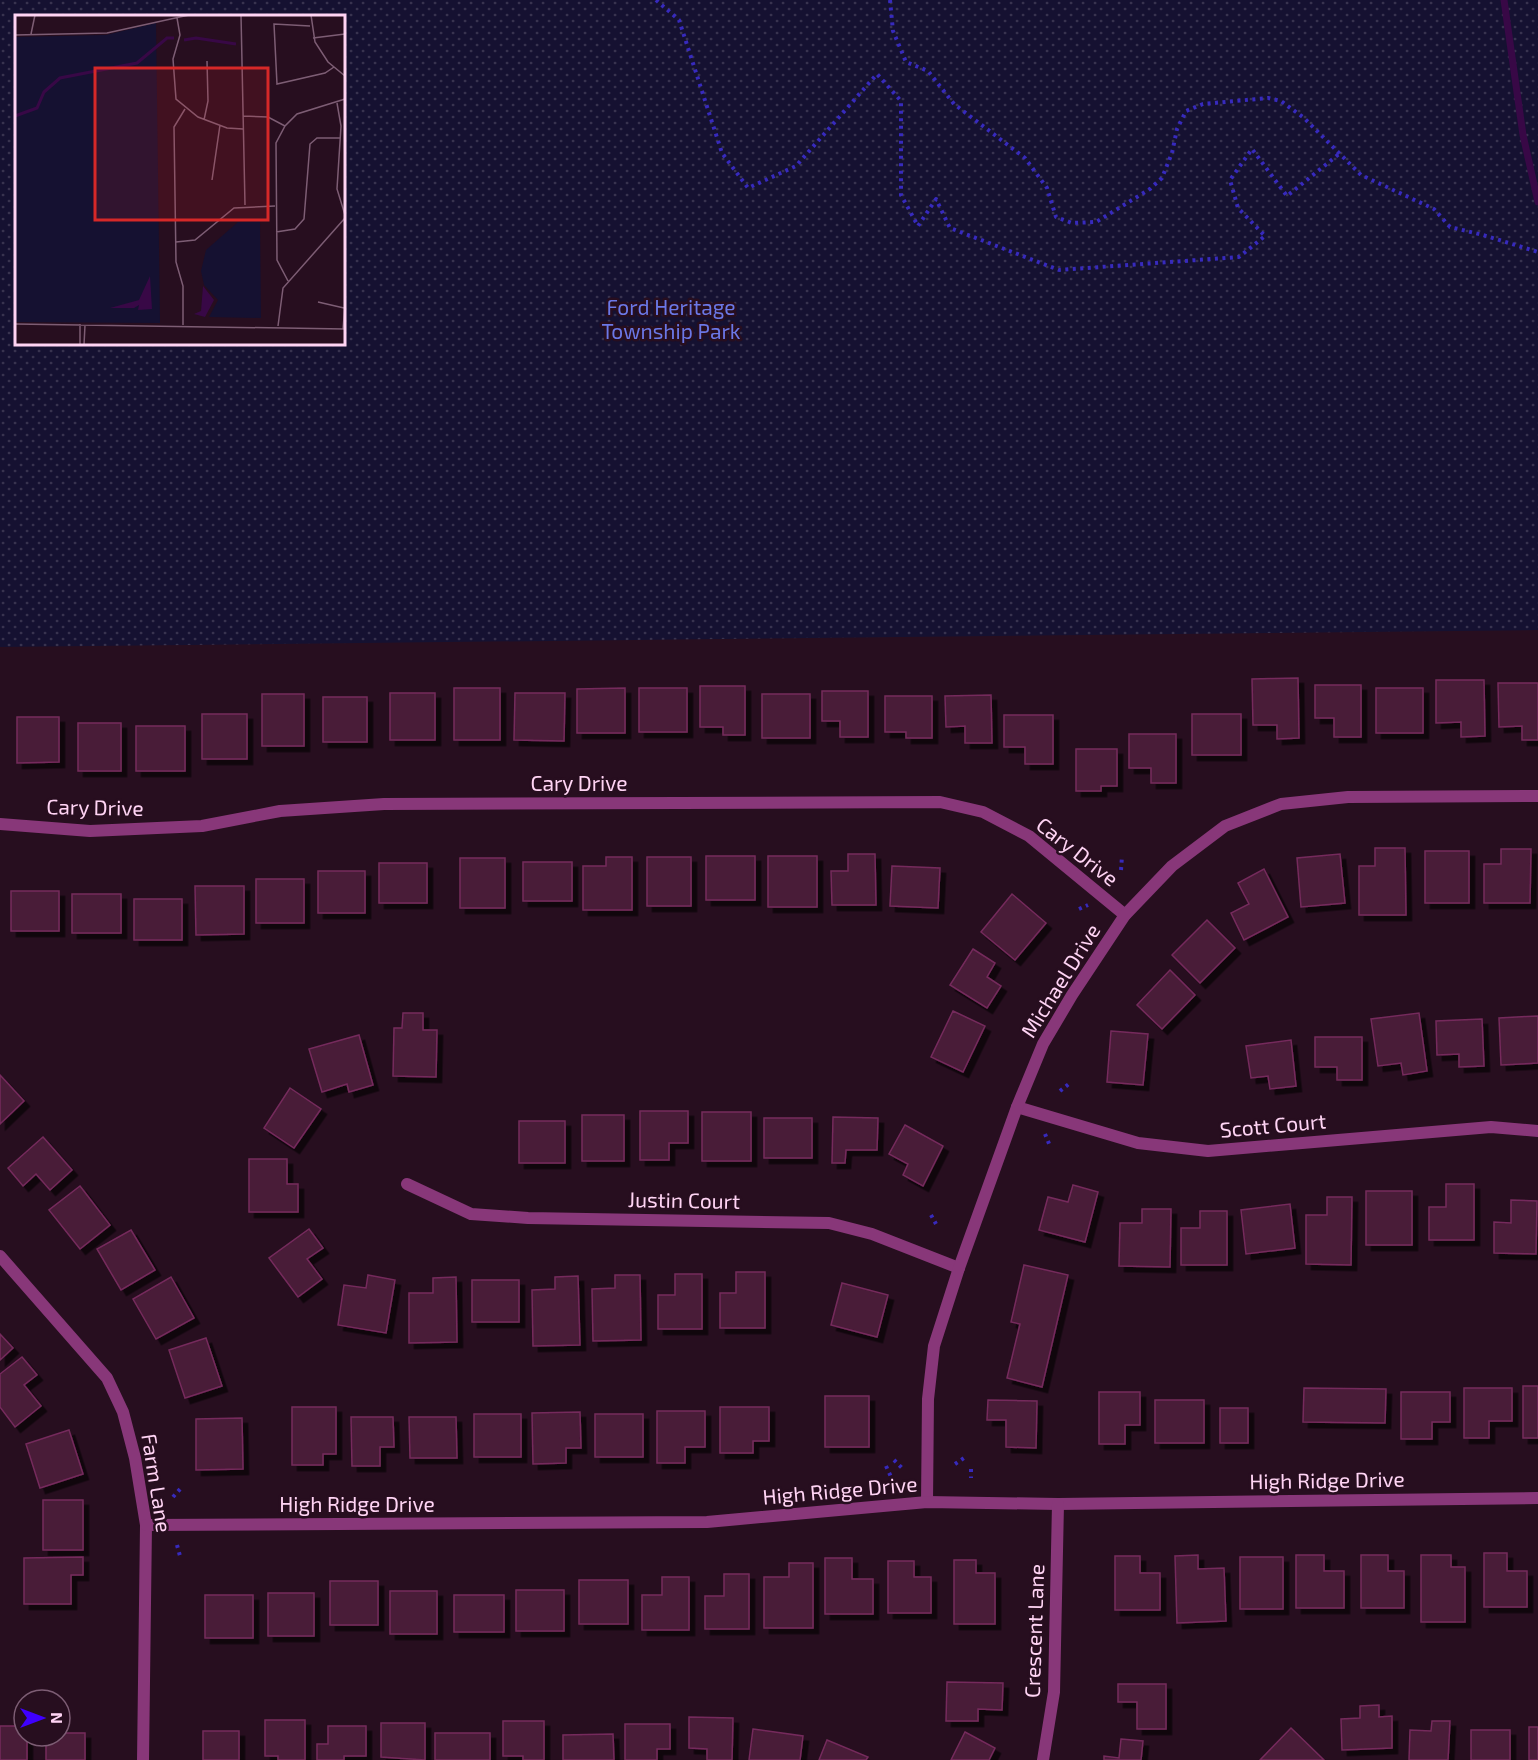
<svg xmlns="http://www.w3.org/2000/svg" width="1538" height="1760" viewBox="0 0 1538 1760" font-family="'Exo 2',sans-serif">
<style>
.park{fill:url(#park-dots);fill-rule:evenodd}
.lines{fill:none;stroke-linecap:round;stroke-linejoin:round}
.stream{stroke:#380846;stroke-width:7}
.building{fill:#491a38;stroke:#752b5c;stroke-width:1.5;filter:url(#shadow)}
.path{stroke:#372abd;stroke-width:4;stroke-dasharray:3 4.5;stroke-linecap:butt}
.minor{stroke:#883779;stroke-width:12}
.labels{text-anchor:middle;stroke-width:5;stroke-linejoin:round;paint-order:stroke}
.park-label{font-size:21px;fill:#6b78e7;stroke:#270e1f}
.street-label{font-size:21px;fill:#ffd4f4;stroke:#270e1f}
.inset-river{fill:none;stroke:#380846;stroke-width:3}
.inset-road{fill:none;stroke:#7d5d74;stroke-width:1.5}
.view{fill:#d62828;fill-opacity:0.15;stroke:#d62828;stroke-width:3}
.inset-edge{fill:none;stroke:#ffd4f4;stroke-width:3}
</style>
<defs>
<pattern id="park-dots" width="8" height="8" patternUnits="userSpaceOnUse" patternTransform="scale(1.5)"><rect width="8" height="8" fill="#151131"/><path d="M2 2h.1M6 6h.1" fill="none" stroke="#38334f" stroke-width="1.8" stroke-linecap="round"/></pattern>
<filter id="shadow"><feDropShadow dx="5.5" dy="5.5" stdDeviation="0" flood-color="#0009"/></filter>
</defs>
<rect width="100%" height="100%" fill="#270e1f"/>
<path class="park" d="M0 0H1538V630L0 647ZM16 16H344V344H16Z"/>
<g class="lines">
<path class="stream" d="M1504 0 1523 135 1538 202"/>
</g>
<g class="building">
<path d="M1298 678 1299 738 1277 739V725H1253L1252 679Z"/>
<path d="M1436 680H1484L1485 736 1461 737V722L1436 723Z"/>
<path d="M1498 683H1538V740H1522V726L1499 727Z"/>
<path d="M1315 685H1361V737H1334V718H1315Z"/>
<path d="M700 686H745V735H723V727H700Z"/>
<rect x="454" y="688" width="46" height="52"/>
<path d="M625 688V733H577V689Z"/>
<rect x="639" y="688" width="48" height="44"/>
<rect x="1376" y="688" width="47" height="45"/>
<path d="M822 691H868V737H840V721H822Z"/>
<rect x="390" y="693" width="45" height="47"/>
<path d="M515 693H565L564 741 514 740Z"/>
<rect x="262" y="694" width="42" height="52"/>
<rect x="762" y="694" width="48" height="44"/>
<path d="M991 695 992 743H965V726L946 727 945 696Z"/>
<path d="M885 696H932V738H906V732H885Z"/>
<rect x="323" y="697" width="44" height="45"/>
<rect x="202" y="714" width="45" height="45"/>
<rect x="1192" y="714" width="49" height="41"/>
<path d="M1004 715H1053V764H1025V747H1004Z"/>
<path d="M17 717H59V762L17 763Z"/>
<rect x="78" y="723" width="43" height="48"/>
<rect x="136" y="726" width="49" height="45"/>
<path d="M1129 734H1176V783H1151V768H1129Z"/>
<path d="M1076 749H1117V786H1101V791H1076Z"/>
<path d="M1375 848H1405L1406 915H1359V866H1375Z"/>
<path d="M1501 849H1531L1530 903H1484V864H1501Z"/>
<rect x="1425" y="851" width="44" height="52"/>
<path d="M848 854H875L876 905H832L831 871H848Z"/>
<path d="M1340 854 1345 903 1301 907 1297 858Z"/>
<rect x="706" y="856" width="49" height="44"/>
<rect x="768" y="856" width="49" height="51"/>
<path d="M606 857H632V910H583V866H606Z"/>
<rect x="647" y="857" width="44" height="49"/>
<rect x="460" y="858" width="45" height="50"/>
<rect x="523" y="862" width="49" height="39"/>
<rect x="379" y="863" width="48" height="40"/>
<path d="M892 866 940 868 938 908 890 906Z"/>
<path d="M1264 869 1288 917 1244 940 1231 913 1249 904 1238 883Z"/>
<rect x="318" y="871" width="47" height="42"/>
<rect x="256" y="879" width="48" height="44"/>
<path d="M195 886H244V934L196 935Z"/>
<rect x="11" y="891" width="48" height="40"/>
<rect x="72" y="894" width="49" height="39"/>
<path d="M1012 894 1046 923 1015 960 981 932Z"/>
<rect x="134" y="899" width="48" height="41"/>
<path d="M1207 920 1235 948 1200 983 1172 955Z"/>
<path d="M973 949 995 963 987 977 1001 986 987 1008 950 985Z"/>
<path d="M1170 970 1195 995 1162 1029 1137 1005Z"/>
<path d="M953 1011 985 1026 963 1072 931 1057Z"/>
<path d="M403 1013H423V1030H437L436 1077 393 1076 394 1028H402Z"/>
<path d="M1419 1013 1427 1071 1403 1075 1401 1063 1378 1066 1371 1019Z"/>
<path d="M1538 1016V1063L1501 1065 1499 1018Z"/>
<path d="M1482 1019 1484 1066 1459 1067V1054L1437 1055 1436 1021Z"/>
<path d="M1111 1031 1148 1034 1143 1085 1107 1082Z"/>
<path d="M359 1035 373 1085 349 1092 347 1084 322 1092 309 1049Z"/>
<path d="M1315 1037H1362V1080H1337V1067H1315Z"/>
<path d="M1291 1040 1296 1086 1270 1089 1268 1076 1251 1078 1246 1046Z"/>
<path d="M0 1075 24 1101 0 1124Z"/>
<path d="M290 1088 321 1109 294 1148 264 1128Z"/>
<path d="M640 1111H688V1143H669V1160H640Z"/>
<rect x="702" y="1112" width="49" height="49"/>
<rect x="582" y="1115" width="42" height="46"/>
<path d="M833 1117 878 1118 877 1150H846L845 1163H832Z"/>
<rect x="764" y="1118" width="48" height="40"/>
<rect x="519" y="1121" width="46" height="42"/>
<path d="M905 1125 943 1146 923 1186 903 1175 908 1164 889 1154Z"/>
<path d="M43 1137 72 1170 50 1190 36 1174 23 1186 8 1168Z"/>
<path d="M249 1159H287V1184H298V1212H249Z"/>
<path d="M1446 1184H1474V1240H1429V1207H1446Z"/>
<path d="M1073 1185 1098 1192 1085 1242 1039 1230 1048 1197 1068 1202Z"/>
<path d="M80 1186 110 1225 80 1249 49 1210Z"/>
<rect x="1366" y="1191" width="46" height="54"/>
<path d="M1327 1197H1352L1351 1265 1306 1264V1215H1327Z"/>
<path d="M1511 1200 1537 1201 1536 1254 1494 1253V1222L1511 1223Z"/>
<path d="M1290 1204 1295 1248 1246 1254 1241 1210Z"/>
<path d="M1142 1209H1171L1170 1267 1119 1266 1120 1223H1142Z"/>
<path d="M1200 1211H1227V1265H1181V1228H1200Z"/>
<path d="M309 1229 323 1248 307 1259 322 1279 298 1297 269 1258Z"/>
<path d="M131 1230 155 1270 121 1290 97 1249Z"/>
<path d="M1024 1265 1068 1275 1042 1387 1007 1378 1020 1324 1011 1322Z"/>
<path d="M736 1272H765V1328H720V1293H736Z"/>
<path d="M675 1274H702V1329H658V1295H675Z"/>
<path d="M368 1275 395 1280 386 1333 338 1325 344 1285 366 1288Z"/>
<path d="M615 1275H640L641 1340 593 1341 592 1289 615 1288Z"/>
<path d="M578 1276 580 1345 533 1346 532 1290 555 1289V1277Z"/>
<path d="M171 1277 194 1318 156 1339 133 1299Z"/>
<path d="M456 1277 457 1342 409 1343V1293H433V1278Z"/>
<rect x="472" y="1280" width="47" height="42"/>
<path d="M842 1283 888 1295 877 1337 831 1325Z"/>
<path d="M0 1334 13 1348 0 1360Z"/>
<path d="M206 1338 222 1386 185 1398 169 1350Z"/>
<path d="M22 1357 37 1375 24 1385 41 1406 15 1427 0 1407V1374Z"/>
<rect x="1523" y="1386" width="15" height="52"/>
<path d="M1304 1388 1386 1389 1385 1423 1303 1422Z"/>
<path d="M1464 1388H1512V1421H1489V1438H1464Z"/>
<path d="M1099 1392H1140V1425H1125V1444H1099Z"/>
<path d="M1401 1392H1450V1422H1432V1439H1401Z"/>
<rect x="825" y="1396" width="44" height="51"/>
<path d="M988 1400 1037 1401 1036 1448 1006 1447V1420H987Z"/>
<rect x="1155" y="1400" width="49" height="43"/>
<path d="M292 1407H336V1454H323V1465H292Z"/>
<path d="M720 1407H769V1441H753V1453H720Z"/>
<rect x="1220" y="1408" width="28" height="35"/>
<path d="M657 1411H705V1447H685V1463H657Z"/>
<path d="M580 1412 581 1448H566V1463L533 1464 532 1413Z"/>
<rect x="474" y="1414" width="47" height="43"/>
<rect x="595" y="1414" width="48" height="43"/>
<path d="M351 1417H393L394 1447H380V1466H352Z"/>
<path d="M409 1417H456L457 1458H410Z"/>
<path d="M242 1418 243 1469 196 1470V1419Z"/>
<path d="M69 1430 83 1474 40 1488 26 1444Z"/>
<rect x="43" y="1500" width="40" height="50"/>
<path d="M1484 1553H1507V1571H1527V1607H1484Z"/>
<path d="M1198 1555V1569L1224 1568 1226 1621 1177 1623 1175 1556Z"/>
<path d="M1296 1555H1324V1571H1344V1608H1296Z"/>
<path d="M1361 1555H1388V1571H1404V1608H1361Z"/>
<path d="M1421 1555H1451V1567H1465V1622H1421Z"/>
<path d="M1115 1556H1140V1573H1160V1610H1115Z"/>
<path d="M83 1557V1575H71V1604H24V1558Z"/>
<rect x="1240" y="1557" width="43" height="52"/>
<path d="M825 1558H852V1579H873V1614H825Z"/>
<path d="M954 1560H976V1573H995V1624H954Z"/>
<path d="M888 1561H914V1577H931V1613H888Z"/>
<path d="M789 1563H813V1628H764V1577H789Z"/>
<path d="M724 1574H749V1629H705V1596H724Z"/>
<path d="M662 1577H689V1630H642V1595H662Z"/>
<rect x="579" y="1580" width="49" height="44"/>
<rect x="330" y="1581" width="48" height="44"/>
<rect x="516" y="1590" width="48" height="41"/>
<rect x="390" y="1591" width="47" height="43"/>
<rect x="268" y="1593" width="46" height="43"/>
<rect x="205" y="1595" width="48" height="43"/>
<rect x="454" y="1595" width="50" height="37"/>
<path d="M947 1682 1003 1683 1002 1710 978 1709V1721H946Z"/>
<path d="M1118 1684H1166V1729H1137V1702H1118Z"/>
<path d="M1379 1705V1717L1392 1716V1748L1342 1750 1341 1719 1360 1718V1706Z"/>
<path d="M689 1717 733 1718 732 1760H707V1749L689 1748Z"/>
<path d="M265 1720H305V1760H278V1756H265Z"/>
<path d="M503 1721H544V1760H523V1756H503Z"/>
<path d="M1432 1721H1450L1448 1760H1409L1410 1730 1431 1731Z"/>
<path d="M381 1723H425V1760L381 1757Z"/>
<path d="M625 1724H670V1749H657V1760H625Z"/>
<path d="M0 1726H24V1736H27V1760H0Z"/>
<path d="M328 1726H366V1756H344V1760H317V1744H328Z"/>
<rect x="1529" y="1727" width="9" height="33"/>
<path d="M1291 1728 1324 1760H1260Z"/>
<path d="M753 1729 803 1736 800 1760H749Z"/>
<rect x="1471" y="1730" width="39" height="30"/>
<rect x="203" y="1731" width="36" height="29"/>
<path d="M965 1732 995 1748 989 1760H951Z"/>
<path d="M60 1733H85V1760H46V1736H60Z"/>
<rect x="435" y="1733" width="55" height="27"/>
<path d="M613 1734 614 1760H563V1735Z"/>
<path d="M1121 1739 1143 1741 1141 1760H1104V1756L1119 1758Z"/>
<path d="M827 1740 868 1757 866 1760H819Z"/>
</g>
<g class="lines">
<g class="path">
<path d="M656 0 679 20 722 153 748 188 796 166 877 74 901 101V195L918 226 936 199 950 228 1059 270 1239 257 1265 236 1238 208 1230 180 1252 149 1287 196 1339 154"/>
<path d="M890 0 893 31 906 62 928 71 954 104 1025 158 1047 188 1056 217 1072 223 1096 222 1150 189 1162 178 1172 153 1177 129 1186 111 1203 104 1268 98 1281 101 1304 118 1361 175 1434 209 1450 227 1483 235 1538 252"/>
<path d="M1121 870 1122 856"/>
<path d="M1079 909 1088 905"/>
<path d="M1060 1091 1070 1083"/>
<path d="M1045 1134 1050 1146"/>
<path d="M931 1215 936 1224"/>
<path d="M894 1460 903 1469"/>
<path d="M955 1464 964 1458"/>
<path d="M886 1466 892 1479"/>
<path d="M971 1469V1478"/>
<path d="M173 1497 182 1487"/>
<path d="M177 1545 180 1556"/>
</g>
<g class="minor">
<path d="M0 824 90 831 202 826 280 811 384 804 940 802 983 812 1029 836 1125 915"/>
<path d="M1017 1107 1138 1143 1208 1151 1491 1127 1538 1131"/>
<path d="M407 1184 471 1214 528 1218 829 1223 872 1234 959 1268"/>
<path d="M0 1256 107 1378 123 1412 135 1458 146 1525 143 1760"/>
<path d="M927 1502 928 1399 934 1346 959 1268 1017 1107 1043 1044 1072 995 1125 915 1172 866 1225 826 1281 804 1348 797 1538 796"/>
<path d="M146 1525 707 1522 927 1502 1058 1504 1538 1498"/>
<path d="M1043 1760 1054 1692 1058 1504"/>
</g>
</g>
<g class="labels">
<g class="park-label">
<text x="671" y="315">Ford Heritage<tspan x="671" dy="24">Township Park</tspan></text>
</g>
<g class="street-label">
<text x="579" y="791">Cary Drive</text>
<text transform="translate(95 808) rotate(1)" y="7">Cary Drive</text>
<text transform="translate(1077 852) rotate(38)" y="7">Cary Drive</text>
<text transform="translate(1061 981) rotate(-58)" y="7">Michael Drive</text>
<text transform="translate(1273 1126) rotate(-5)" y="7">Scott Court</text>
<text transform="translate(684 1201) rotate(1)" y="7">Justin Court</text>
<text transform="translate(1327 1481) rotate(-1)" y="7">High Ridge Drive</text>
<text transform="translate(156 1483) rotate(81)" y="7">Farm Lane</text>
<text transform="translate(840 1491) rotate(-5)" y="7">High Ridge Drive</text>
<text x="357" y="1512">High Ridge Drive</text>
<text transform="translate(1035 1631) rotate(-88)" y="7">Crescent Lane</text>
</g>
</g>
<g transform="translate(15 15)">
<rect width="330" height="330" fill="#270e1f"/>
<path d="M245 206 246 303 194 302 203 285 189 270 186 256 191 235 223 207Z" fill="#151131"/>
<path d="M141 8 145 308 0 307V22L91 20Z" fill="#151131"/>
<path d="M135 261 137 294 123 295 124 290 119 293H95L124 285ZM188 271 199 285 190 302 179 299 186 296Z" fill="#380846"/>
<path class="inset-river" d="M169 25 181 23 221 29M0 101 22 93 29 77 45 63 122 48 152 23H159"/>
<path class="inset-road" d="M226 0 230 190M296 0 300 27 313 47 330 61M162 3 165 20 158 44 161 84 183 102 212 113 228 114M295 11 259 9 262 69 310 58 319 52M16 19 20 0M0 20 92 18 174 0M298 23 330 19M322 88 326 111 322 174 330 200M228 101 253 102 270 111M189 105 193 86 192 46M197 165 205 110M261 217 280 214 289 204 295 129 302 123H325M161 227 180 225 219 193 260 191M273 266 262 245 261 128 270 111 282 99 330 84M303 287 329 293M0 309 330 314M65 309V330M168 310V271L161 247 159 112 170 94M263 311 268 273 330 203M328 314 330 290M69 330 70 310"/>
<path class="view" d="M80 53H253V205H80Z"/>
<rect width="330" height="330" class="inset-edge"/>
</g>
<g transform="translate(42 1718) rotate(90)"><circle r="28" fill="#270e1f" stroke="#7d5d74" stroke-width="1.5"/>
<path d="M0-4.5L10 22L0 15L-10 22Z" fill="#3f00ff"/>
<text y="-9" font-size="16" font-weight="bold" text-anchor="middle" fill="#ffd4f4">N</text>
</g>
</svg>
